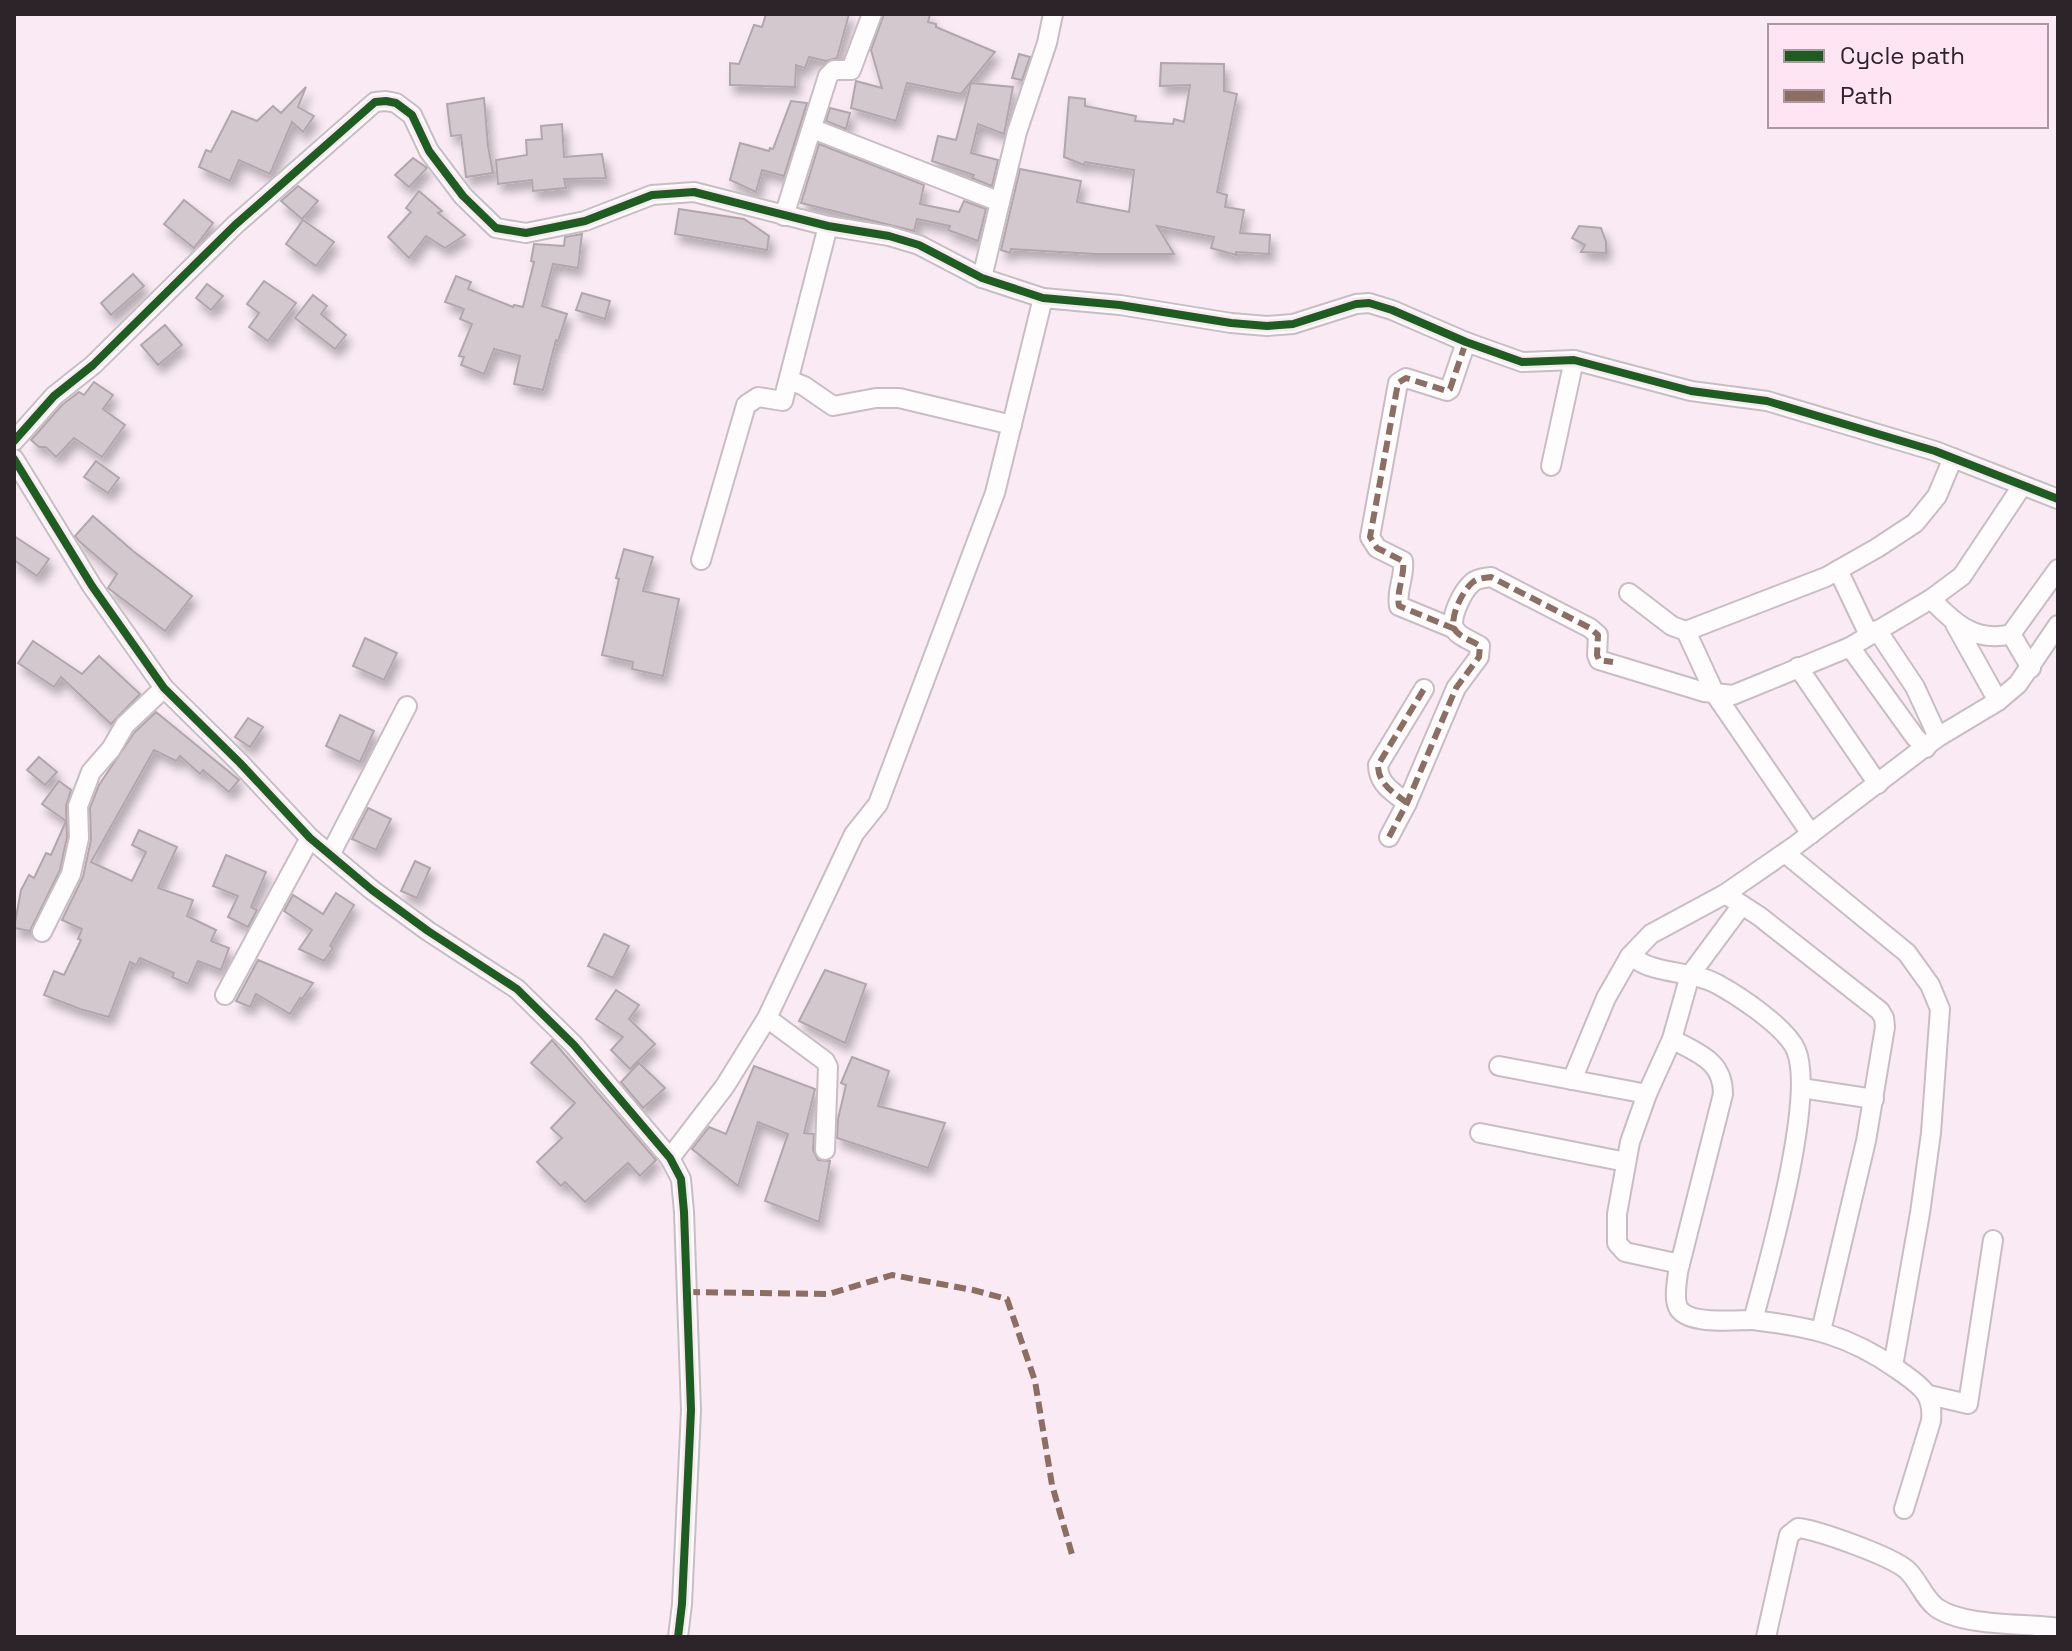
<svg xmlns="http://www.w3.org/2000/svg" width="2072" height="1651" viewBox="0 0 2072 1651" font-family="'Space Grotesk',sans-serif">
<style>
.building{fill:#d4c8cf;stroke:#b2a6ad;stroke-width:2;filter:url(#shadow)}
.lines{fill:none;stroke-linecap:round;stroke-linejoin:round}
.minor-casing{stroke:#c9bdc4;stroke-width:22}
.minor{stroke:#fefcfd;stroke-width:18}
.quiet{stroke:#8d6e63;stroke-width:6;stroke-dasharray:12 6;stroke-linecap:butt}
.cycleway-casing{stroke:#ffe4f4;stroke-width:13}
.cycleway{stroke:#1b5e20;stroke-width:8}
</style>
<defs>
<filter id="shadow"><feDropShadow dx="4.5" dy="8" stdDeviation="4" flood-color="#0004"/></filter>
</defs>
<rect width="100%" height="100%" fill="#f9eaf3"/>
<g class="building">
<path d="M766 14H849L837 58 826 61 809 57 805 68 796 65 795 87 730 85V63L739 64 754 25 762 27Z"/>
<path d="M884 14H930L928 22 936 24V27L995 52 961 94 907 83 896 121 851 108 856 81 882 88 871 50Z"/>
<path d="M1019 54 1030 57 1022 80 1012 78Z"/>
<path d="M1161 63 1224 64V91L1237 94 1217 192 1227 195 1225 207 1244 210 1240 233 1270 235 1269 254 1236 252V255L1211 248 1214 237 1157 226 1174 254H1095L1011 249 1010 253 1001 250 1020 169 1081 181 1077 202 1129 212 1134 170 1085 162 1084 165 1064 157 1069 97 1085 99V106L1136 116 1135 121 1173 124 1174 119 1184 122 1190 85 1160 86Z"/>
<path d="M971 83 1013 87 1004 134 978 124 971 153 998 160 992 186 972 178 974 175 932 161 938 136 956 140Z"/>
<path d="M306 87 298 107 314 116 303 132 292 122 270 174 239 160 230 181 199 167 206 150 211 152 232 111 257 121 273 106 281 113Z"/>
<path d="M484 98 488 146 493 173 466 177 461 135 451 136 447 104Z"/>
<path d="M791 101 807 103 784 176 762 170 756 192 730 180 740 143 769 151 770 148 773 149Z"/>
<path d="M830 108 850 113 846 129 826 121Z"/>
<path d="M562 124 564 157 602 154 606 178 564 179 566 188 533 191 532 180 498 184 496 160 527 155 526 140 542 139 541 126Z"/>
<path d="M819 144 924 185 920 204 959 212 964 201 986 209 978 241 948 230 950 226 917 219 914 231 801 203Z"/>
<path d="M413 158 427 168 409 187 395 175Z"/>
<path d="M298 186 318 201 302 219 281 201Z"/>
<path d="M419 191 442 211 438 213 465 235 445 248 426 236 409 258 388 237 411 212 406 208Z"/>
<path d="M184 200 213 223 194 248 164 224Z"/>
<path d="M679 209 744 219 769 236 767 250 675 234Z"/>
<path d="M303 220 334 242 316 266 286 244Z"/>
<path d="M1579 226 1601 228 1606 242V253L1581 252 1585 245 1572 238Z"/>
<path d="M582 234 578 268 553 264 542 306 567 314 558 341 556 340 543 390 514 384 520 356 494 349 484 374 461 365 464 357 459 356 472 324 460 319 464 309 445 302 456 276 471 282 468 289 513 307 514 305 523 307 534 262 531 261 534 244 564 246 565 237Z"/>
<path d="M133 274 144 286 111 315 101 303Z"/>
<path d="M264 281 296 303 268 341 249 327 259 313 247 304Z"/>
<path d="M207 284 223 296 211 310 196 298Z"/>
<path d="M582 293 610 301 605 319 576 310Z"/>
<path d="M313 295 327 306 321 314 346 335 335 349 295 318Z"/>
<path d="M165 325 182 345 158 365 141 345Z"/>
<path d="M94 382 113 395 103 409 125 425 102 457 74 438 56 457 46 447H39L31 440 62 405 79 392 84 395Z"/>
<path d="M96 461 119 478 108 493 84 477Z"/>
<path d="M93 516 133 551 192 596 165 631 108 588 117 574 79 541 75 536Z"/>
<path d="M14 536 49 559 37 576 14 560Z"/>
<path d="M624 549 653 557 643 591 679 599 663 676 632 669 633 662 602 655 619 579 616 578Z"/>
<path d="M365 638 397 653 384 680 353 666Z"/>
<path d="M33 641 82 674 99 656 140 694 111 724 61 677 54 687 18 663Z"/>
<path d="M156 712 239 780 229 792 203 770 200 774 180 756 176 761 154 750 91 862 132 881 146 852 132 845 139 830 177 847 158 888 193 900 187 916 216 930 211 941 229 948 221 970 198 961 188 984 172 977 174 973 140 958 136 965 130 962 109 1017 80 1009 44 995 54 971 64 975 81 940 78 939 82 929 62 920 83 877 91 840 90 808 99 785 134 733Z"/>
<path d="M340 715 374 731 360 762 326 746Z"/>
<path d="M248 718 263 727 250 747 235 737Z"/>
<path d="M39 757 57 772 45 785 27 770Z"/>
<path d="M59 781 71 790 66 806 67 837 60 870 30 931 14 928 21 890 29 875 34 878 46 853 51 855 66 821 42 804Z"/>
<path d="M368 808 391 819 376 850 352 839Z"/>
<path d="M226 855 266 872 251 907 257 910 248 927 228 917 238 896 213 886Z"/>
<path d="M415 861 430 868 417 898 401 891Z"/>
<path d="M336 893 354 905 330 946 333 948 324 961 299 949 312 930 284 911 293 895 323 914Z"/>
<path d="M604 934 629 946 613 978 588 966Z"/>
<path d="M258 960 313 983 302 999 300 998 290 1014 256 994 250 1007 236 1001Z"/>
<path d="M825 970 866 984 845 1043 799 1021Z"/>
<path d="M616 990 639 1005 629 1019 655 1044 630 1069 611 1050 623 1037 596 1019Z"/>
<path d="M552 1040 656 1160 640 1176 628 1163 585 1202 565 1182 561 1186 537 1162 562 1138 551 1128 575 1103 531 1063Z"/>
<path d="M852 1057 889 1071 878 1106 945 1123 928 1168 837 1138 838 1119 846 1085 841 1083Z"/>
<path d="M639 1063 665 1088 643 1108 621 1082Z"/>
<path d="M754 1066 815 1089 804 1133 814 1134 813 1150 818 1160 830 1161 819 1222 765 1201 788 1134 758 1122 738 1186 692 1149 709 1127 726 1134Z"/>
</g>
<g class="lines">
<g class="minor-casing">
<g id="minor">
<path d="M813 129 1000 202 982 278"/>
<path d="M1000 202 1017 132 1047 43 1053 14"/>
<path d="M784 216 828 76 834 70H851L872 14"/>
<path d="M789 380 804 386 833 406 876 398H899L1012 425"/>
<path d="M14 441 54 396 93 365 235 225 375 102 386 101 396 103 412 115 429 151 463 196 496 228 526 233 585 221 652 195 694 192 828 226 889 236 919 245 982 278 1043 298 1120 305 1231 323 1267 326 1293 324 1356 304 1369 303 1392 310 1466 342 1522 362 1574 360 1691 391 1767 401 1935 451 2058 499"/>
<path d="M14 459 92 586 164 688 240 763 310 838 372 890 428 931 517 989 574 1045 670 1158 681 1179 684 1212 691 1410 682 1604 678 1637"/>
<path d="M1551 466 1574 360"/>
<path d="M701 560 746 405 758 397 783 401 828 226"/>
<path d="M1838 570 1869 635"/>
<path d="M1629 593 1672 626 1686 631 1826 577 1877 548 1915 523 1937 496 1953 458"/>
<path d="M1931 599C1955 624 1976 643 2011 634L2058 569"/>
<path d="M1955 624 1998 701"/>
<path d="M1455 629 1399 606C1396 591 1405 576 1403 561L1377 548 1370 537 1398 383 1406 378 1447 391 1450 389 1466 342"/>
<path d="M1877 630 1915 687 1938 737"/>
<path d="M1686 631 1715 694 1811 834"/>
<path d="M2011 634 2031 668"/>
<path d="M1850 647 1915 737 1926 748"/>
<path d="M1798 667 1878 784"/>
<path d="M1407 803C1393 792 1378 784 1378 765L1424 689"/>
<path d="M1389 837 1407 803 1456 688 1479 657 1480 646C1473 641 1458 637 1454 628 1450 616 1463 590 1473 582 1478 578 1484 578 1491 577L1590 628 1598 635 1597 655 1599 660 1704 692 1733 695 1850 647 1931 599 1962 576 2022 486"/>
<path d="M331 853 407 706"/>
<path d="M1785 853 1907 953 1930 985 1940 1009 1931 1133 1920 1213 1893 1366"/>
<path d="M1725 894 1759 916 1880 1011 1884 1018 1885 1027 1866 1141 1821 1331"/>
<path d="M42 932 71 874 79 838 78 806 91 772 111 749 125 725 164 688"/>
<path d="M225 995 310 838"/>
<path d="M767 1018 825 1061 828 1067 825 1150"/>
<path d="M1672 1039C1698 1054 1723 1060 1723 1094L1678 1272C1677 1283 1673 1299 1679 1309 1690 1325 1735 1320 1753 1320"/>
<path d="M1499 1066 1647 1094"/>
<path d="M1572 1080 1606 998 1630 956"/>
<path d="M1801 1088 1874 1099"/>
<path d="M1480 1133 1626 1162"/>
<path d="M670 1158 725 1086 767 1018 854 834 878 804 995 493 1043 298"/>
<path d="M1680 1264 1625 1252 1617 1243V1214L1630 1142 1647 1094 1672 1039 1690 975 1742 905"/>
<path d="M1929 1395 1968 1404 1993 1240"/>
<path d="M1904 1509 1931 1421C1934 1392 1919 1385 1897 1369 1848 1335 1811 1327 1753 1320 1768 1265 1816 1098 1796 1050 1786 1027 1739 996 1717 984 1697 973 1673 974 1652 967 1644 965 1637 960 1630 956L1651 934 1725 894 1796 845 1938 737 1998 701 2018 684 2058 625"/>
<path d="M1766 1637 1789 1535 1798 1528C1818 1530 1891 1556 1907 1570 1919 1581 1924 1599 1937 1608 1965 1627 2025 1623 2058 1628"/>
</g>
</g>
<use href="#minor" class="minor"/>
<g class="quiet">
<path d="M1455 629 1399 606C1396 591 1405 576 1403 561L1377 548 1370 537 1398 383 1406 378 1447 391 1450 389 1466 342"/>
<path d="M1407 803C1393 792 1378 784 1378 765L1424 689"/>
<path d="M1389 837 1407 803 1456 688 1479 657 1480 646C1473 641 1458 637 1454 628 1450 616 1463 590 1473 582 1478 578 1484 578 1491 577L1590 628 1598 635 1597 655 1599 660 1613 662"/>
<path d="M688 1292 829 1294 892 1275 973 1290 1007 1299 1035 1381 1052 1485 1073 1558"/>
</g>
<g class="cycleway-casing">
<g id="cycleway">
<path d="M14 441 54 396 93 365 235 225 375 102 386 101 396 103 412 115 429 151 463 196 496 228 526 233 585 221 652 195 694 192 828 226 889 236 919 245 982 278 1043 298 1120 305 1231 323 1267 326 1293 324 1356 304 1369 303 1392 310 1466 342 1522 362 1574 360 1691 391 1767 401 1935 451 2058 499"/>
<path d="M14 459 92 586 164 688 240 763 310 838 372 890 428 931 517 989 574 1045 670 1158 681 1179 684 1212 691 1410 682 1604 678 1637"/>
</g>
</g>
<use href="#cycleway" class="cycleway"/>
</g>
<rect width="2072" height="1651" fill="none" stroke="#2d242a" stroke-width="32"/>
<rect x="1768" y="24" width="280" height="104" fill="#ffe4f4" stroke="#ab97a3" stroke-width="2"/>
<rect x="1784" y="50" width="40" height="12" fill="#1b5e20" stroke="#ab97a3" stroke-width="2"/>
<text x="1840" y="64" font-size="24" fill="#2d242a">Cycle path</text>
<rect x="1784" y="90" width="40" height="12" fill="#8d6e63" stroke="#ab97a3" stroke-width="2"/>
<text x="1840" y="104" font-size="24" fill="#2d242a">Path</text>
</svg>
